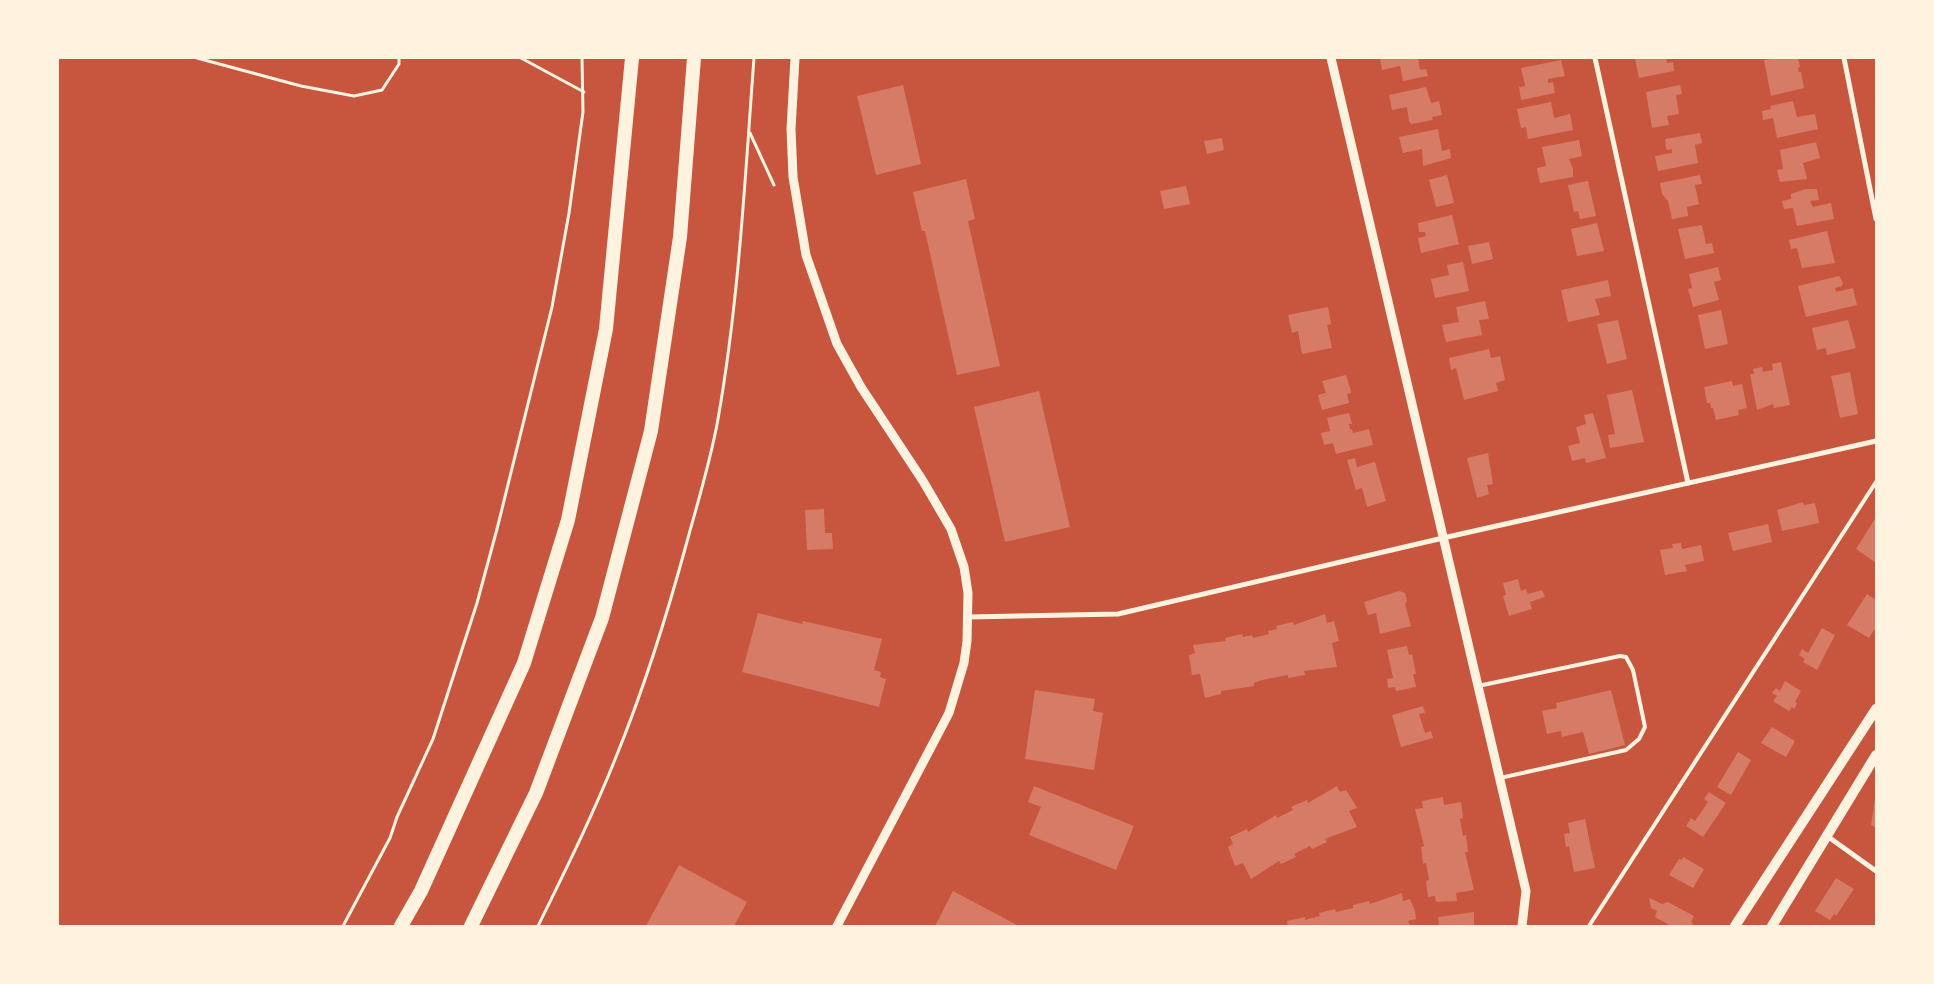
<svg xmlns="http://www.w3.org/2000/svg" width="1934" height="984" viewBox="0 0 1934 984" font-family="Jost,sans-serif">
<style>
.building{fill:#d67c66}
.lines{fill:none;stroke-linecap:round;stroke-linejoin:round}
.path{stroke:#fff3e0;stroke-width:3}
.service{stroke:#fff3e0;stroke-width:4}
.minor{stroke:#fff3e0;stroke-width:5}
.tertiary{stroke:#fff3e0;stroke-width:9}
.secondary{stroke:#fff3e0;stroke-width:10}
.trunk{stroke:#fff3e0;stroke-width:14}
</style>
<rect width="100%" height="100%" fill="#c8553d"/>
<g class="building">
<path d="M1380 58H1418L1420 70 1426 69 1428 76 1403 81 1400 66 1382 70Z"/>
<path d="M1635 58H1666L1667 63 1673 62 1674 71 1639 78Z"/>
<path d="M1778 58H1798L1800 67 1798 68 1799 72H1801L1804 88 1771 96 1764 60Z"/>
<path d="M1561 60 1565 76 1548 79V83L1553 82 1555 93 1521 100 1519 87 1525 86 1521 68Z"/>
<path d="M903 85 921 164 876 175 857 96Z"/>
<path d="M1680 85 1682 94 1676 95 1679 114 1667 116 1669 125 1652 128 1646 92Z"/>
<path d="M1426 87 1431 103 1439 101 1442 115 1432 117 1433 120 1411 124 1409 121 1407 107 1392 110 1389 95Z"/>
<path d="M1793 101 1797 117 1815 114 1818 129 1777 138 1773 118 1763 120 1762 111 1771 109 1770 106Z"/>
<path d="M1551 102 1554 118 1570 114 1573 130 1528 139 1526 127 1521 128 1517 109Z"/>
<path d="M1438 129 1442 151 1450 149 1451 158 1423 166 1422 149 1403 153 1399 137Z"/>
<path d="M1700 133 1702 143 1695 145 1698 163 1658 171 1655 156 1672 153V149L1667 150 1666 148 1665 139Z"/>
<path d="M1222 138 1224 150 1207 154 1204 141Z"/>
<path d="M1579 140 1582 156 1569 159 1573 169V177L1540 183 1537 168 1546 166 1542 147Z"/>
<path d="M1816 142 1820 158 1803 163 1807 179 1780 182 1777 170 1783 169 1780 150Z"/>
<path d="M1447 175 1454 203 1436 207 1429 180Z"/>
<path d="M1700 175 1702 184 1695 185 1699 204 1687 207 1688 216 1672 219 1668 201 1662 194 1660 183Z"/>
<path d="M966 179 975 219 968 221 1000 366 957 375 925 231H922L913 192Z"/>
<path d="M1588 181 1596 216 1580 219 1578 211 1574 212 1568 185Z"/>
<path d="M1186 186 1190 204 1164 209 1160 191Z"/>
<path d="M1806 189H1817L1819 200 1810 201 1813 207 1831 203 1834 219 1797 226 1793 208 1784 209 1782 201 1791 199V194Z"/>
<path d="M1452 215 1459 244 1421 253 1418 238 1426 236 1425 232H1419L1418 223Z"/>
<path d="M1597 223 1604 251 1577 256 1571 229Z"/>
<path d="M1702 225 1706 244 1712 243 1714 253 1685 259 1678 229Z"/>
<path d="M1827 231 1835 263 1802 268 1797 248 1791 249 1789 240Z"/>
<path d="M1489 242 1493 259 1472 264 1468 246Z"/>
<path d="M1463 262 1469 291 1435 298 1431 279 1449 275 1447 265Z"/>
<path d="M1718 267 1721 280 1714 282 1719 300 1693 307 1688 289 1692 288 1689 274Z"/>
<path d="M1839 276 1843 283 1842 286 1835 288 1836 292 1853 288 1857 305 1806 317 1798 286Z"/>
<path d="M1608 280 1611 296 1595 299 1600 315 1568 322 1561 290Z"/>
<path d="M1485 301 1489 319 1479 320 1482 335 1446 342 1442 325 1459 322 1456 307Z"/>
<path d="M1328 307 1331 324 1327 325 1332 348 1302 354 1298 331 1292 333 1288 315Z"/>
<path d="M1721 310 1728 344 1705 349 1698 315Z"/>
<path d="M1618 320 1627 359 1607 364 1597 324Z"/>
<path d="M1848 320 1856 348 1827 355 1826 348 1817 350 1812 328Z"/>
<path d="M1489 349 1491 358 1500 356 1505 380 1496 383 1498 391 1464 400 1456 368 1451 370 1449 358Z"/>
<path d="M1781 362 1790 405 1774 408 1773 404 1757 410 1750 374H1754L1753 369 1762 367 1763 372 1773 370 1772 364Z"/>
<path d="M1850 372 1858 414 1840 418 1831 376Z"/>
<path d="M1346 375 1350 388 1351 393 1347 394 1349 403 1322 410 1318 395 1326 393 1322 381Z"/>
<path d="M1732 381 1733 386 1742 384 1747 408 1738 410 1739 415 1716 420 1713 408H1711L1710 403H1707L1704 387Z"/>
<path d="M1632 390 1644 442 1610 448 1608 435 1615 434 1607 395Z"/>
<path d="M1039 391 1070 527 1005 542 974 407Z"/>
<path d="M1349 413 1352 424H1349L1350 430 1352 429 1353 433 1369 429 1373 445 1336 454 1333 443 1324 445 1321 433 1330 431 1327 418Z"/>
<path d="M1593 413 1606 458 1586 463 1585 458 1572 461 1568 446 1580 443 1576 427 1586 424 1584 415Z"/>
<path d="M1488 453 1493 484 1487 485 1489 494 1477 498 1467 458Z"/>
<path d="M1355 458 1357 467 1375 462 1386 501 1367 507 1362 488 1356 490 1347 460Z"/>
<path d="M1803 502 1804 505 1815 503 1819 523 1782 531 1777 510Z"/>
<path d="M824 509 825 533H832L833 549 807 550 805 510Z"/>
<path d="M1876 517V563L1856 549Z"/>
<path d="M1768 524 1772 542 1733 551 1728 533Z"/>
<path d="M1681 543 1682 549 1701 545 1704 561 1685 565 1687 571 1665 575 1660 550 1673 548 1672 544Z"/>
<path d="M1518 579 1521 591 1526 589 1528 594 1542 590 1545 597 1530 602 1532 609 1509 616 1503 596 1506 595 1503 583Z"/>
<path d="M1399 591 1405 593 1407 601 1405 604 1411 626 1380 634 1376 613 1368 615 1364 602Z"/>
<path d="M1867 594 1876 600V631L1874 630 1869 638 1847 625Z"/>
<path d="M758 613 802 624 803 621 882 639 874 670 881 672 880 677 886 679 879 707 742 672Z"/>
<path d="M1325 614 1327 623 1334 621 1339 641 1332 643 1337 667 1304 671 1305 675 1288 678V675L1262 680 1254 683V686L1221 691V694L1205 698 1200 674 1192 675 1189 655 1195 653 1193 645 1226 641 1225 638 1242 634 1243 637 1252 635 1253 638 1269 634 1268 631 1277 629 1276 626 1293 622 1294 625Z"/>
<path d="M1822 628 1835 635 1817 670 1803 662 1805 659 1799 655 1802 649 1808 653Z"/>
<path d="M1407 646 1409 655 1412 654 1416 674H1413L1416 687 1396 691 1395 687 1388 688 1387 679 1393 678 1387 650Z"/>
<path d="M1785 681 1801 691 1795 702 1797 703 1796 706 1794 709 1792 707 1789 711 1773 701 1777 696 1772 693 1776 688 1780 691Z"/>
<path d="M1035 690 1095 699 1093 711 1103 713 1094 770 1025 759Z"/>
<path d="M1611 690 1625 745 1589 754 1583 732 1562 737 1561 731 1547 734 1542 711 1557 708 1556 703Z"/>
<path d="M1423 706 1425 713 1419 714 1425 733 1431 731 1433 738 1401 747 1392 715Z"/>
<path d="M1772 727 1795 741 1786 757 1761 743Z"/>
<path d="M1738 752 1751 760 1731 795 1717 787Z"/>
<path d="M1034 786 1134 826 1116 870 1029 835 1041 807 1028 802Z"/>
<path d="M1337 786 1340 792 1346 790 1353 801 1357 808 1349 811 1357 827 1325 839 1327 842 1312 849 1310 846 1294 854 1296 857 1281 864 1279 861 1251 879 1243 863 1235 866 1228 847 1233 844 1230 837 1247 829 1248 832 1276 815 1277 818 1293 810 1291 807 1307 800 1308 803Z"/>
<path d="M1709 792 1726 803 1703 837 1686 826 1691 818 1695 821 1708 802 1704 799Z"/>
<path d="M1443 797 1444 805 1461 802 1463 818 1460 819 1463 836 1466 835 1468 852H1465L1474 890 1456 893 1457 901 1436 902 1435 896 1428 897 1426 881 1429 880 1426 863 1423 864 1421 847 1424 846 1415 809 1423 808 1422 801Z"/>
<path d="M1875 799H1876V828L1871 825Z"/>
<path d="M1585 819 1595 868 1574 872 1569 846 1566 847 1564 834 1570 833 1568 823Z"/>
<path d="M1683 857 1704 869 1693 888 1669 875 1679 859 1682 860Z"/>
<path d="M679 865 747 902 734 926H646Z"/>
<path d="M1836 878 1854 889 1836 916 1834 914 1830 920 1815 911Z"/>
<path d="M953 891 1019 926H935Z"/>
<path d="M1402 893 1403 901 1410 899 1415 911 1416 919 1408 921 1410 926H1288L1287 921 1305 917V920L1320 916 1319 913 1335 909 1336 912 1353 908V905L1369 901 1370 904Z"/>
<path d="M1649 898 1662 904 1668 902 1694 916 1691 922 1693 923 1691 926H1671L1655 917 1657 911 1651 908Z"/>
<path d="M1474 912V926H1439L1438 917Z"/>
</g>
<g class="lines">
<g class="path">
<path d="M197 58 301 86 354 96 382 90 399 64V58"/>
<path d="M521 58 584 92"/>
<path d="M750 133 774 185"/>
<path d="M343 926 390 838 397 817 433 739 477 603 497 529 552 307 569 213 583 112 582 58"/>
<path d="M538 926C565 871 593 815 616 757 645 686 668 612 688 538 699 498 711 459 718 419 739 300 745 178 754 58"/>
</g>
<g class="service">
<path d="M1478 686 1620 656 1626 657 1633 670 1645 727 1639 739 1626 750 1500 778"/>
<path d="M1589 926 1876 482"/>
</g>
<g class="minor">
<path d="M1595 58 1688 483"/>
<path d="M1844 58 1876 219"/>
<path d="M968 617 1118 614 1443 538 1876 441"/>
<path d="M1827 836 1876 871"/>
</g>
<g class="tertiary">
<path d="M795 58 791 129 793 177 806 255 837 344 861 387 923 481 951 529 964 567 968 593 967 641 964 663 949 713 837 926"/>
<path d="M1331 58 1526 891 1522 926"/>
</g>
<g class="secondary">
<path d="M1735 926 1876 709"/>
<path d="M1772 926 1876 755"/>
</g>
<g class="trunk">
<path d="M401 926 421 891 524 663 568 520 606 329 632 58"/>
<path d="M471 926 536 793 602 618 651 431 680 237 694 58"/>
</g>
</g>
<rect width="1934" height="984" fill="none" stroke="#fff3e0" stroke-width="118"/>
</svg>
